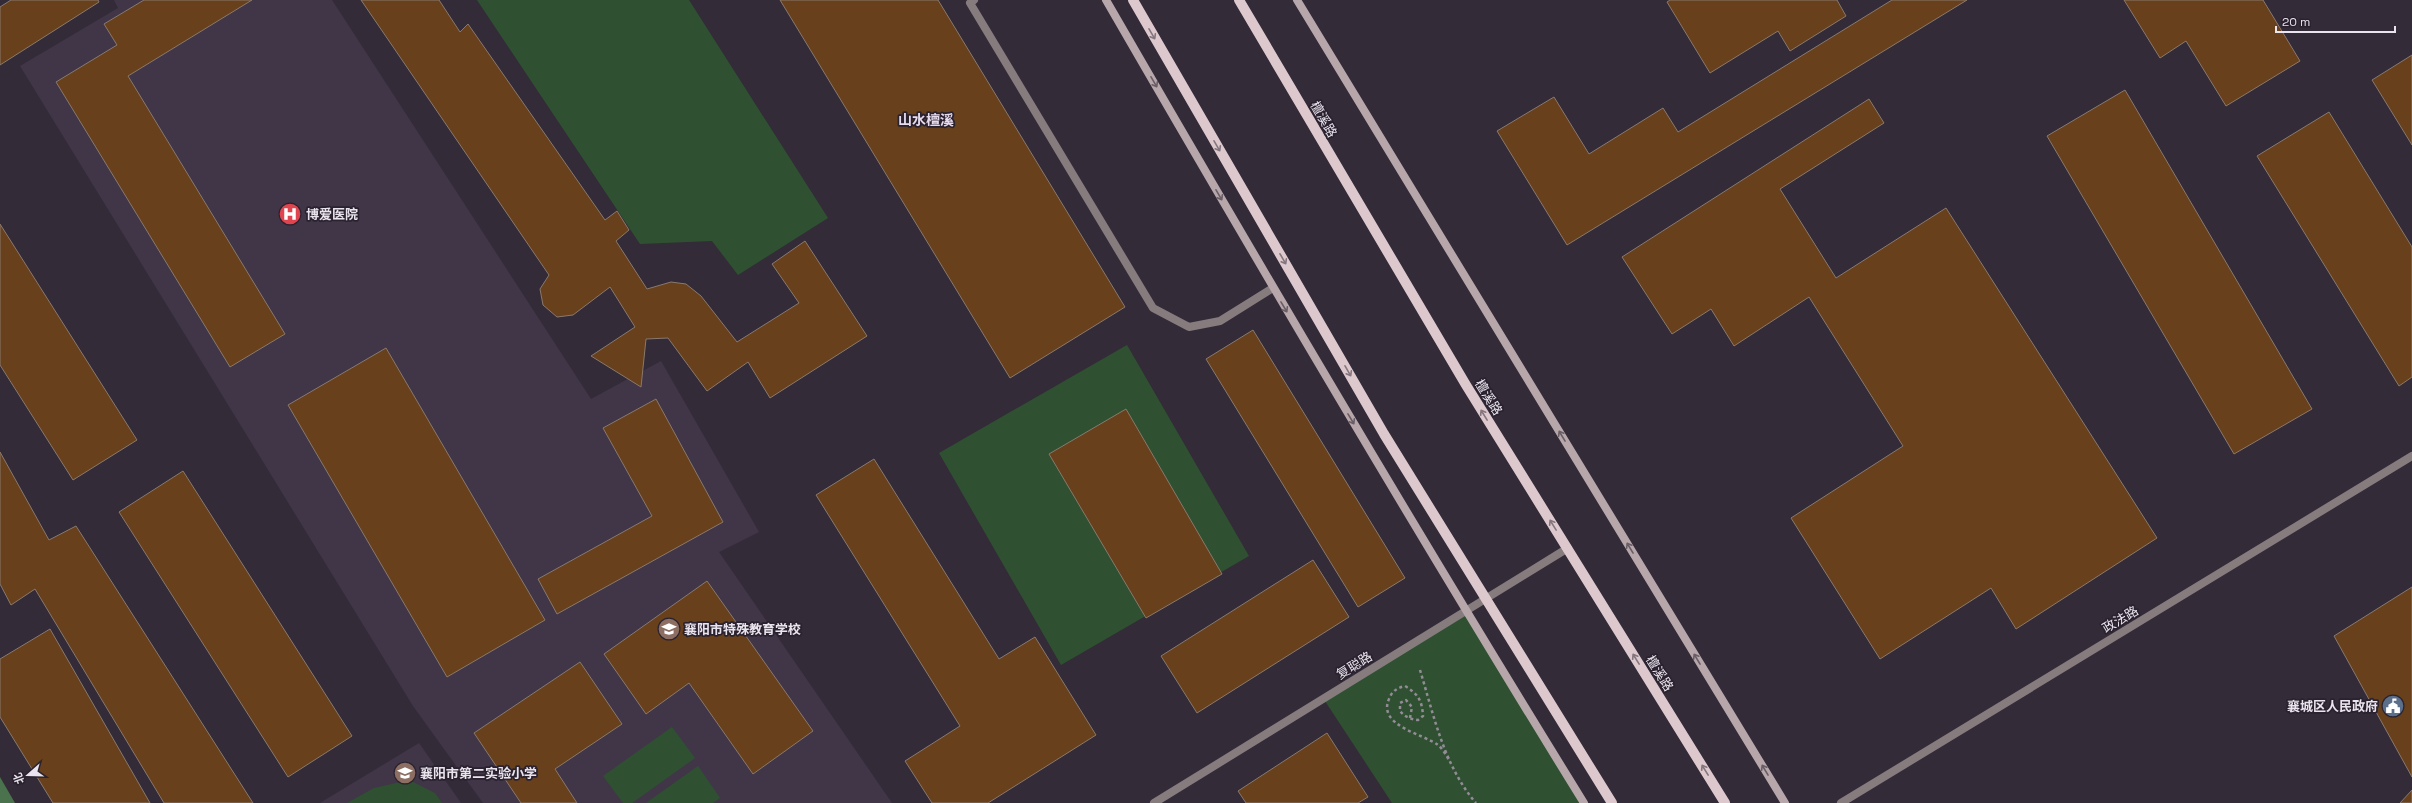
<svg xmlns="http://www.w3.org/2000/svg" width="2412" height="803" viewBox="0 0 2412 803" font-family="'Space Grotesk','Noto Sans SC',sans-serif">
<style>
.built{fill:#403648}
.green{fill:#2f5131}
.forest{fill:#4a724c}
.building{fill:#68401c;stroke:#89796d}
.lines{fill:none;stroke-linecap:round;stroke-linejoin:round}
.path{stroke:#938c97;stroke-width:2.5;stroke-dasharray:3 3;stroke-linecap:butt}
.lane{stroke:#867c7e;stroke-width:8}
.street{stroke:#867c7e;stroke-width:8}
.secondary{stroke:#b7a7aa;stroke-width:8}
.primary{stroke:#ddc9cd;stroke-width:10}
.oneway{stroke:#84767e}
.oneway2{stroke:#695e66}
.labels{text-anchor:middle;stroke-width:3.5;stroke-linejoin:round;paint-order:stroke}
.street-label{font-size:13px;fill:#e9e4ed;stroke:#2a222f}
.poi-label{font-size:13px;font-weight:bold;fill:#e9e4ed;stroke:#2a222f;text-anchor:start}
.neighbourhood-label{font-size:14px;font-weight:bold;fill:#e7dcee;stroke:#2a222f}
</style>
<rect width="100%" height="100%" fill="#342b39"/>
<g class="built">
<path d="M114 0H332L591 399 661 361 759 532 719 552 892 803H483L413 706 20 66 118 8Z"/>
<path d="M419 743 461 803H320Z"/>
</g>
<g class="green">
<path d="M477 0H689L828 218 738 275 712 241 640 244Z"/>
<path d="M1127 345 1249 556 1061 665 939 453Z"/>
<path d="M1464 611 1584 803H1392L1323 698Z"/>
<path d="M672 727 695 758 632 803H623L603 776Z"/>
<path d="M698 766 720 798 713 803H646Z"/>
<path d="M409 780 435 793 442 803H347L374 788Z"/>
</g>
<path class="forest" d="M0 777 15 803H0Z"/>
<g class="building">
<path d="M11 0H98L99 2 0 65V7Z"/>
<path d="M144 0H252L128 76 285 334 230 367 56 82 117 45 104 24Z"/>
<path d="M361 0H439L460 32 468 24 605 220 617 211 629 230 616 241 647 289 671 282 686 284 701 296 737 342 799 303 772 264 805 241 867 336 770 398 748 362 707 391 668 338 646 339 641 387 591 356 635 327 610 287 573 315 557 317 543 305 540 289 549 275Z"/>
<path d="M780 0H938L1125 307 1010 378Z"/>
<path d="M1670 0H1837L1846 16 1790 51 1778 31 1710 73 1667 2Z"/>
<path d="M1892 0H1967L1567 245 1497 131 1554 97 1589 154 1663 108 1678 132Z"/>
<path d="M2124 0H2263L2300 61 2226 106 2186 41 2160 58Z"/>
<path d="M2412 55V145L2372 80Z"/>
<path d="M2125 90 2312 409 2234 454 2047 136Z"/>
<path d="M1869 99 1884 123 1780 189 1836 278 1946 208 2157 538 2016 629 1991 588 1880 659 1791 518 1903 446 1809 297 1734 346 1711 309 1672 334 1622 257Z"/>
<path d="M2329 112 2412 247V377L2399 386 2257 156Z"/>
<path d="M0 224 137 440 73 480 0 365Z"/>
<path d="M1253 330 1405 578 1358 607 1206 359Z"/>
<path d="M386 348 545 620 447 677 288 405Z"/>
<path d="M656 399 723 522 557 614 538 579 652 516 603 428Z"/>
<path d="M1126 409 1222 574 1146 618 1049 454Z"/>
<path d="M0 452 49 540 76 526 253 803H164L35 589 11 605 0 584Z"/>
<path d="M874 459 999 659 1035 637 1096 735 988 803H932L905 761 960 726 816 495Z"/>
<path d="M183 471 352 736 288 777 119 512Z"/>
<path d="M1313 560 1349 617 1197 713 1161 656Z"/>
<path d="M707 581 813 731 753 774 689 683 646 714 604 654Z"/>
<path d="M2412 587V777L2334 636Z"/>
<path d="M50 629 150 803H53L0 717V659Z"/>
<path d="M580 662 622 724 555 769 577 803H521L474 733Z"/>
<path d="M1327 733 1368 797 1358 803H1246L1238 791Z"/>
<path d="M2412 790V803H2400Z"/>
</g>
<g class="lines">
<g class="path">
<path d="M1420 670C1434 716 1444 766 1476 803"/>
<path d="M1410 718 1412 707 1406 700 1400 703V711C1405 717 1410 719 1418 720L1423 716C1422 700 1418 694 1405 686 1397 688 1392 691 1389 699 1377 726 1424 734 1438 745 1442 748 1446 755 1449 760"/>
</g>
<path class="lane" d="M974 0 970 3 1153 308 1189 327 1220 321 1273 288"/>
<g class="street">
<path d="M1154 803 1568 548"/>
<path d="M1841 803 2412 456"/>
</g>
<g class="secondary">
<path d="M1106 0C1262 270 1420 538 1584 803"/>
<path d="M1297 0 1785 803"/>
</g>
<g class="primary">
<path d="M1133 0 1384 434 1612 803"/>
<path d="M1239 0 1466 385 1725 803"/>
</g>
</g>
<defs><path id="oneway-shaft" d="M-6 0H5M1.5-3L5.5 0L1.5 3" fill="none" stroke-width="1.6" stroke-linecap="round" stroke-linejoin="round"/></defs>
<g class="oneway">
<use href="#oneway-shaft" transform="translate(1152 34) rotate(60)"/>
<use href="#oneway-shaft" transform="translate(1217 146) rotate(60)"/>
<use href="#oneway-shaft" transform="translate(1283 259) rotate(60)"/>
<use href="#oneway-shaft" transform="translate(1348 371) rotate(60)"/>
<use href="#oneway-shaft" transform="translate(1484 415) rotate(-122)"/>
<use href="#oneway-shaft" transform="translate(1553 525) rotate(-122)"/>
<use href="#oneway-shaft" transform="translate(1636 659) rotate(-122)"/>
<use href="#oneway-shaft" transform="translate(1705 770) rotate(-122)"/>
</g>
<g class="oneway2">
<use href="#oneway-shaft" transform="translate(1154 82) rotate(60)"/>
<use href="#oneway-shaft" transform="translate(1219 195) rotate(60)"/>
<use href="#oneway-shaft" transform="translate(1284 307) rotate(59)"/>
<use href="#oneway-shaft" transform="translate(1351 419) rotate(59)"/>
<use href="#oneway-shaft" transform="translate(1562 436) rotate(-121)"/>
<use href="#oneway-shaft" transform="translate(1630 548) rotate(-121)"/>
<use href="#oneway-shaft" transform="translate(1697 659) rotate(-121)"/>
<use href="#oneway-shaft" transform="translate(1765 770) rotate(-121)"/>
</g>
<defs>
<g id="hospital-disc" transform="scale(1.15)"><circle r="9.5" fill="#e0444e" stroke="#2a222f"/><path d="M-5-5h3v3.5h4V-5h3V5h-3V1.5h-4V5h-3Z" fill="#fff"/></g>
<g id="school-disc" transform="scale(1.15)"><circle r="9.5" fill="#8d6e63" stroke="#2a222f"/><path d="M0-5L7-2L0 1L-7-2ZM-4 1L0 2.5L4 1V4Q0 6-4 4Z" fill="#fff"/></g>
<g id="civic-disc" transform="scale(1.15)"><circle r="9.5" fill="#5c6f8a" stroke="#2a222f"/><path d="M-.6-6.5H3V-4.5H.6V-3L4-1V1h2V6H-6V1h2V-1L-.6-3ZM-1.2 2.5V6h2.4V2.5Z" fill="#fff"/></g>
</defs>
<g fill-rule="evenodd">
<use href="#hospital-disc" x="290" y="214"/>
<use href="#school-disc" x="669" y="629"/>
<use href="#civic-disc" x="2393" y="706"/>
<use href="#school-disc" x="405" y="773"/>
</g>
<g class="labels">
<g class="street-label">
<text transform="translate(1324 119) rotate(60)" y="5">檀溪路</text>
<text transform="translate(1489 397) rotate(58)" y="5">檀溪路</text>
<text transform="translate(2120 619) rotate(-31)" y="5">政法路</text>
<text transform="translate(1354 665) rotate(-32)" y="5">复聪路</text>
<text transform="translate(1660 673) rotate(58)" y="5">檀溪路</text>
</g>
<g class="poi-label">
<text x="306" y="219">博爱医院</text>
<text x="684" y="634">襄阳市特殊教育学校</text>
<text x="2378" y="711" text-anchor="end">襄城区人民政府</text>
<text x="420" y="778">襄阳市第二实验小学</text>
</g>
<g class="neighbourhood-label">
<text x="926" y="125">山水檀溪</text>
</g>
</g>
<g transform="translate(28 775) rotate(250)" stroke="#2a222f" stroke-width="3" paint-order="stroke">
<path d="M0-3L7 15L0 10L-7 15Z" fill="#e9e4ed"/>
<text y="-6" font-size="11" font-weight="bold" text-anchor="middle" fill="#e9e4ed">北</text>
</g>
<path d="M2276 26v6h119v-6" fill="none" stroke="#e9e4ed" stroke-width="2"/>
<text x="2282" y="26" font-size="12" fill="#e9e4ed" stroke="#2a222f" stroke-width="3" paint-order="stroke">20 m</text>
</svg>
